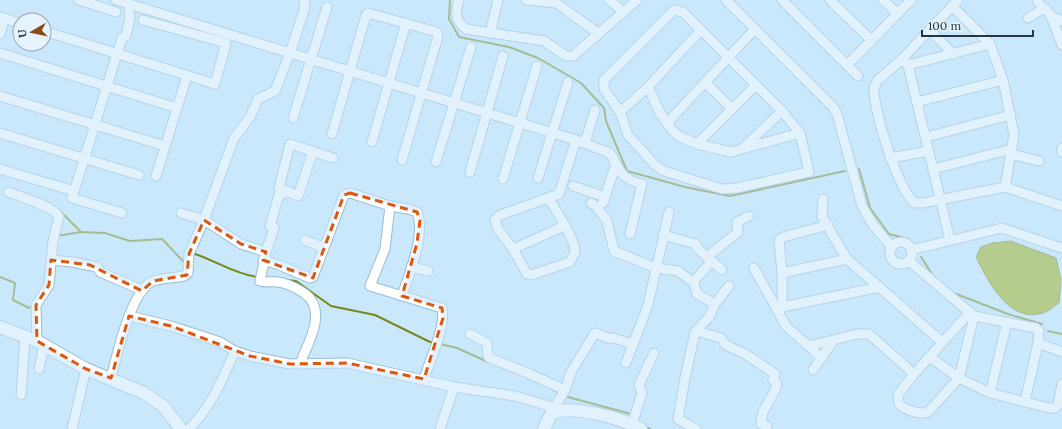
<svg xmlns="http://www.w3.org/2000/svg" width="1062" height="429" viewBox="0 0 1062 429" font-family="Lora,serif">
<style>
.water{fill:#9caa08;stroke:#798718}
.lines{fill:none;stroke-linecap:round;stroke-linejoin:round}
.stream{stroke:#798718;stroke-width:2}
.street-casing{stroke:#98bdd3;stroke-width:11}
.secondary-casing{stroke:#98bdd3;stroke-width:14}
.street{stroke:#fff;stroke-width:9}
.secondary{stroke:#fff;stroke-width:12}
.marked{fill:none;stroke:#de570e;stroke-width:3;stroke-dasharray:8 5;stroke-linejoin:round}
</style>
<rect width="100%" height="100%" fill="#cae8fb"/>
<path class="water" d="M1011 241 1056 258 1061 280 1059 303C1054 306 1048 312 1043 313 1009 324 988 281 976 257L981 247 992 243Z"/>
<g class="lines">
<g class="stream">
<path d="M450 0 449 19 459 37 509 47 538 58 581 83 604 108 606 121 627 171 685 187 730 196 845 171"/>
<path d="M859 169 870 208 889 234 908 239 913 244"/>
<path d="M62 213 81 232 105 233 130 241 162 239 183 261 186 260"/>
<path d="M57 236 81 232"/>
<path d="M191 257 195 254C216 261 235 274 257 277"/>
<path d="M921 257 932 274"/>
<path d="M0 277 15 283 13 300 29 308 33 306"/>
<path d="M286 280 296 281 331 306 375 315 430 342H434"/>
<path d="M951 292 1008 314 1042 324"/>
<path d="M1048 331 1062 334"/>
<path d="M440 344 457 348 488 362"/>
<path d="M549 387 561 394"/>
<path d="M564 396 631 414"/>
<path d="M644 425 650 429"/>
</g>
<g class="street-casing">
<g id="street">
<path d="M79 0 116 12"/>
<path d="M116 0 576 140 610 153C621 172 620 178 642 184L630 234"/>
<path d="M459 0C455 13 455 20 466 29L544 41 566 56H573L637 0"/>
<path d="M526 0 557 3"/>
<path d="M552 0 598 33"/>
<path d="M609 0 624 12"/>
<path d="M726 0 833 107 837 114 862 206 873 225 892 247"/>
<path d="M782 0 858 76"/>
<path d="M830 0 871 40"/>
<path d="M883 0 898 14"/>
<path d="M958 0 902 59 877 81 874 88C873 109 898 191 915 203H923L1005 187 1062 206"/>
<path d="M1037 0 1043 9"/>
<path d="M952 6 990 44 1003 80 1014 135 1005 187"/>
<path d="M674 10 683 12 782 111 800 133 809 172 737 188 722 189 664 171 655 165 628 135 620 112 604 89V80Z"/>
<path d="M1051 16 1062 21"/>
<path d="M0 17 20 23"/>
<path d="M1028 18 1043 9H1046L1051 16 1062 45"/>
<path d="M930 30 953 54"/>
<path d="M44 31 215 84 226 43 143 20"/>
<path d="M490 33 498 0"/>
<path d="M0 34 5 18"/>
<path d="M0 53 177 108"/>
<path d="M902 59 908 65 950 240"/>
<path d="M847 65 911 0"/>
<path d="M908 65 990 44"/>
<path d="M705 82 732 109"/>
<path d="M648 87 660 113 673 131 680 137 697 144 731 152 800 133"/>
<path d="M0 96 165 146"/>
<path d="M917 102 1003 80"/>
<path d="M620 112 648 87 701 30"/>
<path d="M293 118 327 7"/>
<path d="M667 123 755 29"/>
<path d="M0 133 139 175"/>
<path d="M332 134 366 15 368 13 437 32 438 36 402 160"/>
<path d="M926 137 1011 115"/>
<path d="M372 142 406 23"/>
<path d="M585 143 595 110"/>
<path d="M697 144 756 85"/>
<path d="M744 147 782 111"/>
<path d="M1062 148V152"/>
<path d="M313 151 298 196 279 188 290 144 333 158"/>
<path d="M1011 154 1039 161"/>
<path d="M890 158 929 151"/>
<path d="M436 162 471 47"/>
<path d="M0 169 74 191"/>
<path d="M933 169 1012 149"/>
<path d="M470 172 503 56"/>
<path d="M156 176 187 76"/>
<path d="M538 178 568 82"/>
<path d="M503 179 537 66"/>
<path d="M573 186 605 197"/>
<path d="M8 192C21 197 54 206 59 217L53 241 49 285 36 305 37 341"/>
<path d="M549 198C557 214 574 236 575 252L570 262 531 275 527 274 513 249 498 229 495 220 500 215 559 194 576 140"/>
<path d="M823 199 822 217 847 259 942 342"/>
<path d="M591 203 596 206 607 221 614 251 656 268 678 271 694 283 697 294 715 304"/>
<path d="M603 203 616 164"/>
<path d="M390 206 385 249 370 286 442 308C446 328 430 359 424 379"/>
<path d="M122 213 72 198 122 38 126 36 130 17 129 13 130 4"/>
<path d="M181 213 204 220 241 244 266 252 260 281C266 283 272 281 278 282 287 283 296 288 304 293 328 310 309 342 300 363"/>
<path d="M663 235 696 244 698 249 722 270"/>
<path d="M305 240 324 248"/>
<circle cx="901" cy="253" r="11"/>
<path d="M513 249 564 226"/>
<path d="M911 250 1002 228 1062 248"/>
<path d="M266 252 274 228 270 226 279 195 289 192"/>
<path d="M707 257 738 232 737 222 749 216"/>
<path d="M51 260 72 262 97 267 100 272 142 290"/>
<path d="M263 260 279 265 310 278 313 277 344 195 350 193 390 206 408 209 417 212C426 235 409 274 402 296"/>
<path d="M909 261 974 316 1036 328 1039 331 1038 343 1025 402"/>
<path d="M411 267 428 271"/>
<path d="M754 268 786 326 822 358"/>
<path d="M782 273 847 259"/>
<path d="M693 282 712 261"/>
<path d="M782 307 880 287"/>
<path d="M779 312 782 307V273L779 240 783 237 828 225"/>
<path d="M969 313 914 374 898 395 899 404C905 410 919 415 928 412L959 378 974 316"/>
<path d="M129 316 171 326 220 342 235 351 250 356 290 364 347 363 454 387 515 396 552 407 557 411"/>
<path d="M696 331 721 338 726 345 747 355 775 374 773 380 777 384 776 388 763 412 761 424 767 426 766 429"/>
<path d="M470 334 487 343 488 356 490 358 530 374 565 390"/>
<path d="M1038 343 1062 352"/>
<path d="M809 346 857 334H869L914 374"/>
<path d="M930 357 959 378 990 393 1049 408H1055L1058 405 1062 384"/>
<path d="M626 363 648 305 669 212"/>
<path d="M39 369 44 345"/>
<path d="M813 370 833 341"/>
<path d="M111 378C117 355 131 290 153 281 163 278 174 278 184 276L188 273 189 254 204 220 234 138 250 117 258 99 275 91 290 53 305 7 304 0"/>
<path d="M990 393 1007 322"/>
<path d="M21 395 25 337"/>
<path d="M554 409 565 390 571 372 595 333 608 338H613L633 344"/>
<path d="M632 424 642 393 639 385 654 353"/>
<path d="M72 429 86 369"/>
<path d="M189 429C212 406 222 380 235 351"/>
<path d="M440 429 454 387"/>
<path d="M696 429 678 419 685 378 695 332 709 317 715 304 729 286"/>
</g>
</g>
<g class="secondary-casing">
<g id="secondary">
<path d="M0 327 37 341 86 369 144 393 163 406 181 429"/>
<path d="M544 429 551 414C570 403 623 419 641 429"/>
</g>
</g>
<use href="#street" class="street"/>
<use href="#secondary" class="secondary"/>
</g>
<path d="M0 0H1062V429H0ZM350 193 417 212 420 220 417 243 402 296 442 308 443 318 424 379 347 363 290 364 250 356 171 326 129 316 111 378 86 369 37 341 36 305 49 285 51 260 90 265 142 291 153 281 187 275 189 254 204 220 241 244 266 252 263 260 313 278 344 195Z" fill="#cae8fb" fill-opacity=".55" fill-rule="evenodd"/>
<path class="marked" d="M350 193 417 212 420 220 417 243 402 296 442 308 443 318 424 379 347 363 290 364 250 356 171 326 129 316 111 378 86 369 37 341 36 305 49 285 51 260 90 265 142 291 153 281 187 275 189 254 204 220 241 244 266 252 263 260 313 278 344 195Z"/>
<g transform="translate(32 32) rotate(261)"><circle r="19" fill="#e4f3fc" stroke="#98a7b0"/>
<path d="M0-3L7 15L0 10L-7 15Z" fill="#8a4a13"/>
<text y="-6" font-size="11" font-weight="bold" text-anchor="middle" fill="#26353e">U</text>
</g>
<path d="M922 30v6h111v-6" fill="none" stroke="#26353e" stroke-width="2"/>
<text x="928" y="30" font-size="12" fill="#26353e" stroke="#e4f3fc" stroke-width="3" paint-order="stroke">100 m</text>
</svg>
